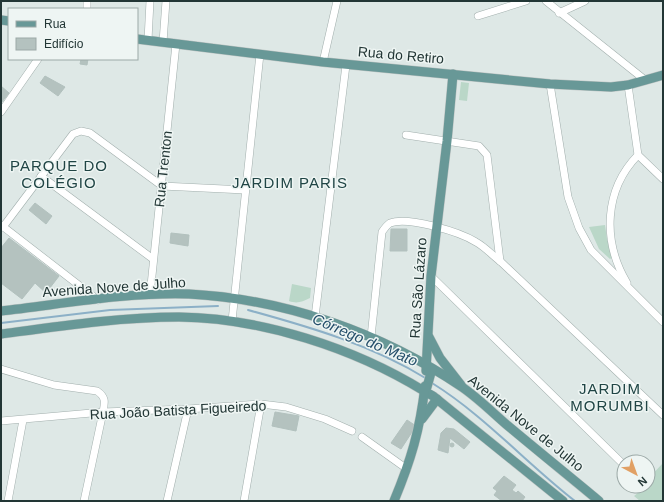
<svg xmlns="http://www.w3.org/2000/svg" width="664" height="502" viewBox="0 0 664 502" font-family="Helvetica,sans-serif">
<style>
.green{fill:#bad7c8}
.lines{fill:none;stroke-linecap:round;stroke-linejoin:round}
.stream{stroke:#8cb0c7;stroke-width:2}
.building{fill:#b4c2bf;stroke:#b2c1be}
.minor-casing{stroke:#a2afad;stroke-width:8}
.major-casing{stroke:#bdc3c2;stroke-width:10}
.minor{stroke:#fff;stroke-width:7}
.major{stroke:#689897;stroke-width:9}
.labels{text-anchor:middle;stroke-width:3;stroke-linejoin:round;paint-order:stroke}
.street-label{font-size:14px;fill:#223635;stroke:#eef5f3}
.neighbourhood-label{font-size:15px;letter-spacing:1px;fill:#204545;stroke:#eef5f3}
.water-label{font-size:15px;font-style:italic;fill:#244e6a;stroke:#eef5f3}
</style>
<rect width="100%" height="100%" fill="#dee8e6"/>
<g class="green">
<path d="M461 82 469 83 467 101 459 100Z"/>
<path d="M605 225 607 239 613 257 610 259 599 249 589 227Z"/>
<path d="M292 284 311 288 310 298C302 302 297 304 289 301Z"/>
<path d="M663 463V501H640L634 496 643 489 644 486H648V479Z"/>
</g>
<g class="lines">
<g class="stream">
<path d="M248 310C310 327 372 345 427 379"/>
<path d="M1 323 110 310 218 306"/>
<path d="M432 383C485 416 526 463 575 501"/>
</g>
</g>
<g class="building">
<path d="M81 59H88L87 65 80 64Z"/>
<path d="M45 76 65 87 58 96 40 83Z"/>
<path d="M1 86 9 93 1 103Z"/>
<path d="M35 203 52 216 46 224 29 210Z"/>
<path d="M391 229H407V251H390Z"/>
<path d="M171 233 189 235 188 246 170 243Z"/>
<path d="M9 238 59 276 46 293 35 283 22 299 1 283V248Z"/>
<path d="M275 412 299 416 296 431 272 426Z"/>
<path d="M407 420 416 426 401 449 391 443Z"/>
<path d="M446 428 454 429 470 442 464 449 450 438 448 453 438 450 441 433Z"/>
<circle cx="452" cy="445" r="2"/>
<path d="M504 476 516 485 512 490 516 493 518 491 525 497 522 501H502L494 495 497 491 493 488Z"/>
</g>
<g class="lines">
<g class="minor-casing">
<g id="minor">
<path d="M87 1V9"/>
<path d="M546 1 645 80"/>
<path d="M559 13 585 1"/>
<path d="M478 16 526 1"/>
<path d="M148 40 150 1"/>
<path d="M163 42 166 1"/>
<path d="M323 62 337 1"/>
<path d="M550 84 568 197 579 228 591 250 663 322"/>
<path d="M628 85 638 155 663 179"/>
<path d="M1 112 38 59"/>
<path d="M406 135 479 146 487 155 500 261"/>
<path d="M41 176 153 259"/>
<path d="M1 225 98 300"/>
<path d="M3 227 73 134 81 131 90 133 162 186 245 190"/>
<path d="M431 276 624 465"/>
<path d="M627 283C602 241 604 190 638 155"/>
<path d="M150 295 176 44"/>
<path d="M315 317 346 65"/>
<path d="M232 321 260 54"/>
<path d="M371 337 382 232C384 229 387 225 390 223 408 216 460 232 476 242 485 247 492 255 500 261L663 415"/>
<path d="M1 369 54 385 97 391C106 397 105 402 103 412L84 501"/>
<path d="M1 421 103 412 188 409 261 404 286 407 325 419 352 431"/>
<path d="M362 437 407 469"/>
<path d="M8 501 23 420"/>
<path d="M167 501 188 409"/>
<path d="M244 501 261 404"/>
</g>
</g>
<g class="major-casing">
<g id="major">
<path d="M1 20 9 21"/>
<path d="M137 39 323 62 550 84 611 87 628 85 663 75"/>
<path d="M1 311C63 304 127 292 189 294 285 299 382 333 462 387 478 398 492 412 507 425 538 451 569 476 599 501"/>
<path d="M1 334C60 326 120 317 179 317 262 318 354 348 424 391L427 387 432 369"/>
<path d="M429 337 440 358 461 385"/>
<path d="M426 371 431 276 447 141 453 74"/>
<path d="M424 391 433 396 563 501"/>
<path d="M422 419 437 399"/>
<path d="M394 501C411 460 420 430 425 386"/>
</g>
</g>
<use href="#minor" class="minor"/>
<use href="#major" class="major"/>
</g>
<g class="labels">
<g class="street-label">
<text transform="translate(401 55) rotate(5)" y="5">Rua do Retiro</text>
<text transform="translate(163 169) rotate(-84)" y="5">Rua Trenton</text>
<text transform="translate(114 287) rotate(-4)" y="5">Avenida Nove de Julho</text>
<text transform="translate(418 288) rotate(-86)" y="5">Rua São Lázaro</text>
<text transform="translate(178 410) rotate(-3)" y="5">Rua João Batista Figueiredo</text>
<text transform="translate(526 423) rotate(39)" y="5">Avenida Nove de Julho</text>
</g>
<g class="neighbourhood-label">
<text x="59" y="171">PARQUE DO<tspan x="59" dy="17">COLÉGIO</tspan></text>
<text x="290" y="188">JARDIM PARIS</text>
<text x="610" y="394">JARDIM<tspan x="610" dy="17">MORUMBI</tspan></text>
</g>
<g class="water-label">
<text transform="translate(365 340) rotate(23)" y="5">Córrego do Mato</text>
</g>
</g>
<rect width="664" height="502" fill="none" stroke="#223635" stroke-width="4"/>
<rect x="8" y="8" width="130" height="52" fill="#eef5f3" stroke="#9ca9a7"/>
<rect x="16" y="21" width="20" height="6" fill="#689897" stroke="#9ca9a7"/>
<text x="44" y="28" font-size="12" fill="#223635">Rua</text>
<rect x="16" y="38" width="20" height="12" fill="#b4c2bf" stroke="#9ca9a7"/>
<text x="44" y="48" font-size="12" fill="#223635">Edifício</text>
<g transform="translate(636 474) rotate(139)"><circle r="19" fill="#eef5f3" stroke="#9ca9a7"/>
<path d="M0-3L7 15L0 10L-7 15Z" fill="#e1a064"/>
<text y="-6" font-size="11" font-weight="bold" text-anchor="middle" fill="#223635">N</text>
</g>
</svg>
